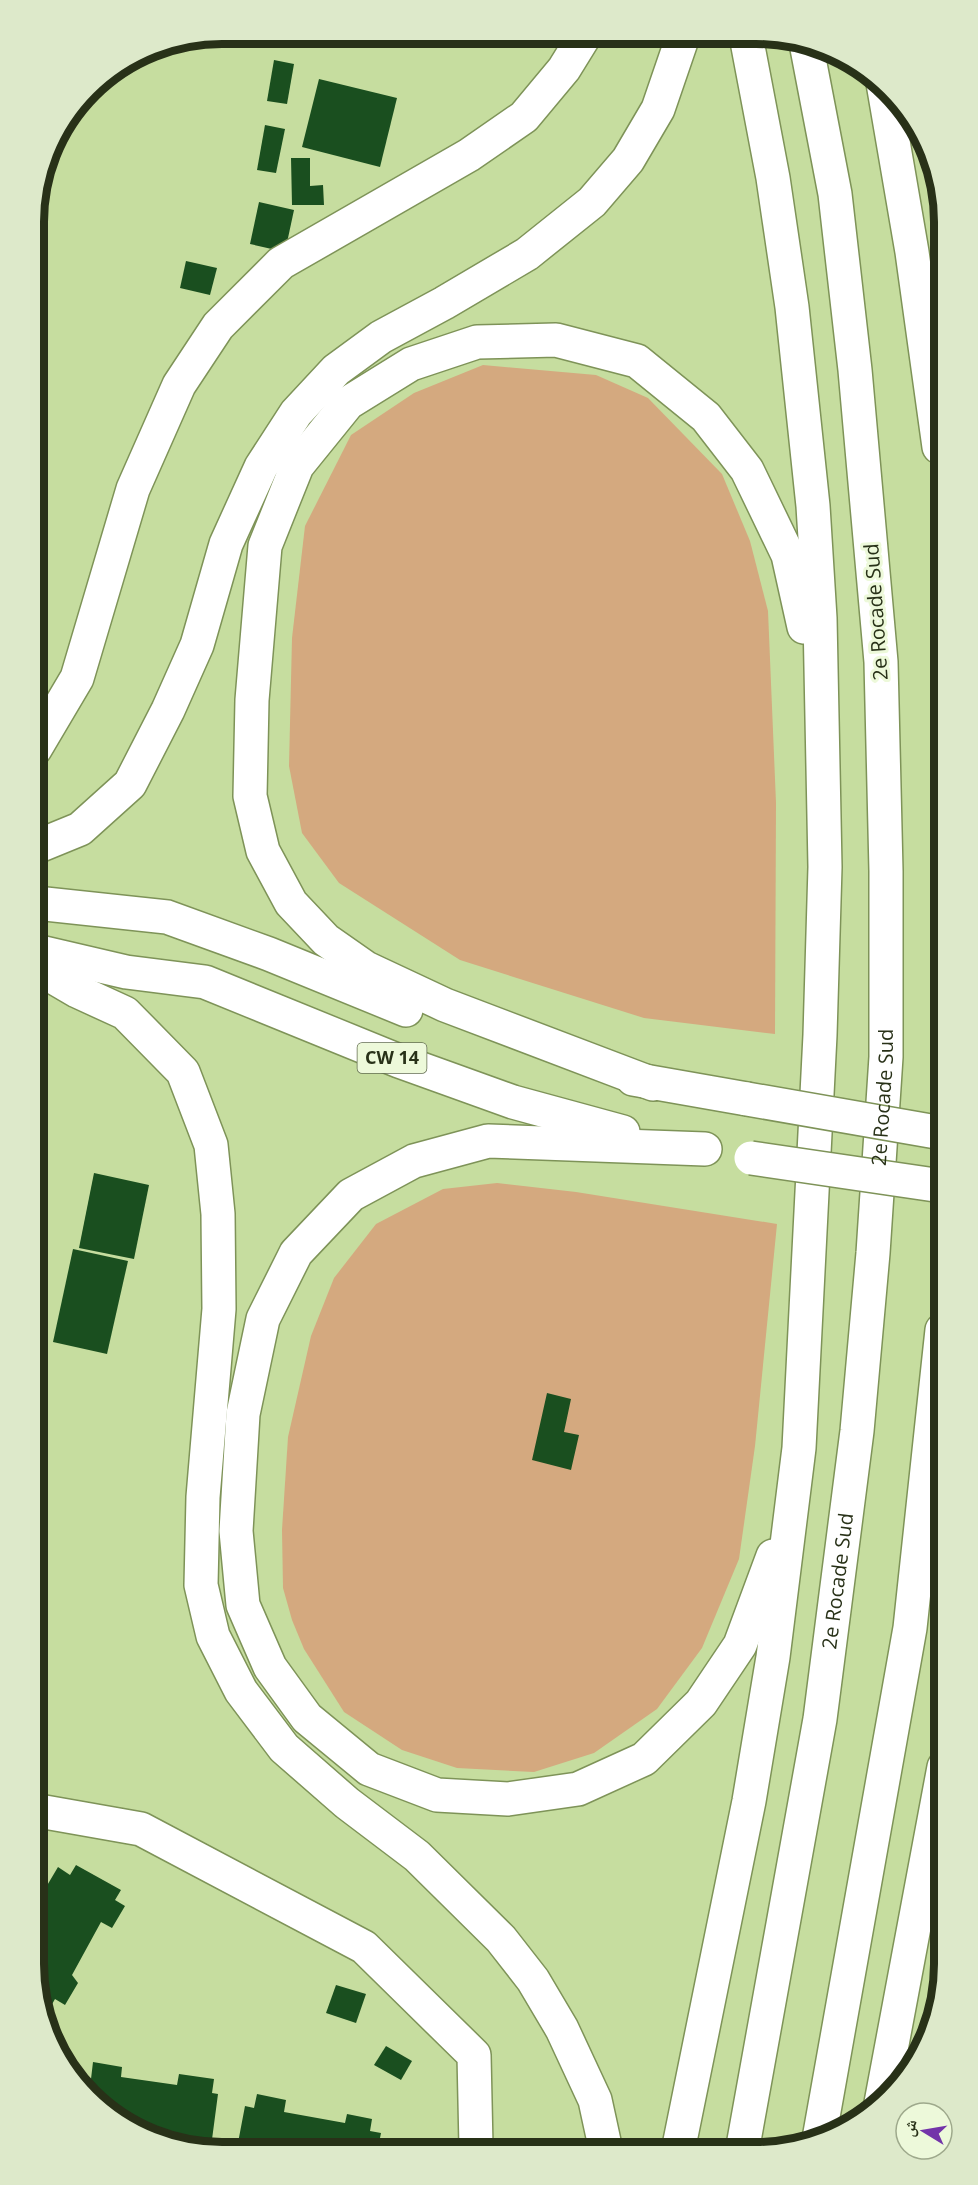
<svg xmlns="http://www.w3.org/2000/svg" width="978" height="2185" viewBox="0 0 978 2185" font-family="'Open Sans','Noto Naskh Arabic',sans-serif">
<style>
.green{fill:#d4a97f}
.building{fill:#1a4f1f}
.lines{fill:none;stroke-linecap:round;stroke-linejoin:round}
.minor-casing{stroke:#7e9358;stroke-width:36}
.highway-casing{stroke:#7e9358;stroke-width:36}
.minor{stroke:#fff;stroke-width:33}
.highway{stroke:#fff;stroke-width:33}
.highway-bridge-casing{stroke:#7e9358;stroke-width:36;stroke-linecap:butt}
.highway-bridge{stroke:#fff;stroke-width:33}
.labels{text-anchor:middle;stroke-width:6;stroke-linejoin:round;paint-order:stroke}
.shield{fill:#edf9da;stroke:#636d52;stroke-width:1.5}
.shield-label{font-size:18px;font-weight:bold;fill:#283118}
.street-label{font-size:20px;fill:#283118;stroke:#edf9da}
.rim{fill:none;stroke:#283118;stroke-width:8}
</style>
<rect width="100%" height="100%" fill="#c6dd9f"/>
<g class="green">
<path d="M483 365 596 375 648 398 722 474 750 541 768 611 776 803 775 1034 644 1018 460 960 339 883 302 833 289 766 292 638 305 526 351 435 414 393Z"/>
<path d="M497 1183 576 1192 777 1224 755 1446 739 1559 702 1648 657 1709 594 1753 534 1772 457 1768 402 1750 344 1712 304 1649 292 1620 283 1588 282 1530 288 1437 311 1336 334 1278 376 1224 443 1189Z"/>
</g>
<g class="building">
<path d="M274 60 294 64 287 104 267 101Z"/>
<path d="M319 79 397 98 380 167 302 147Z"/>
<path d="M265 125 285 129 276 173 257 170Z"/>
<path d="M291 158H310V186L323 185 324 205H292Z"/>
<path d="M259 202 294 210 285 252 250 244Z"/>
<path d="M186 261 217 268 210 295 180 288Z"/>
<path d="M34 505 39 506 36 530H35Z"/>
<path d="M94 1173 149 1185 134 1259 79 1248Z"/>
<path d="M73 1249 128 1261 107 1354 53 1342Z"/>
<path d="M547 1393 571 1399 564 1432 579 1435 571 1470 532 1460Z"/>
<path d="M76 1865 121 1890 115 1900 125 1906 112 1928 101 1922 72 1975 78 1983 65 2005 55 1999 43 2020 40 2012 39 1920 48 1904 39 1899 58 1867 70 1875Z"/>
<path d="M336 1985 366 1994 356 2023 326 2013Z"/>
<path d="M386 2046 412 2061 401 2080 374 2065Z"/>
<path d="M93 2062 122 2067 121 2077 177 2085 179 2074 214 2079 212 2093 218 2094 211 2147 199 2145 198 2148H185L165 2139V2137L160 2136 97 2105 73 2076 91 2079Z"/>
<path d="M257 2094 286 2100 284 2112 345 2123 347 2114 372 2119 370 2131 381 2133 378 2148H237L245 2106 254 2108Z"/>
</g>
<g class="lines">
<g class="minor-casing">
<g id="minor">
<path d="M35 749 77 678 133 489 179 385 218 326 281 263 469 155 524 117 564 69 585 35"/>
<path d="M39 1811 141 1829 364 1947 474 2055 476 2147"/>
</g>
</g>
<g class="highway-casing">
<g id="highway">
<path d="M883 83 912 252 939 447"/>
<path d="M36 847 80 829 130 784 168 710 197 645 226 544 261 467 296 413 336 370 381 337 444 303 527 254 592 202 628 160 658 109 683 36"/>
<path d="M36 903 167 917 269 954 406 1010"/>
<path d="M36 951 126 972 205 982 399 1061 513 1102 623 1132"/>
<path d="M36 967 77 991 125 1013 183 1072 211 1145 218 1214 219 1309 203 1497 201 1585 213 1636 241 1691 284 1748 347 1803 417 1856 501 1939 533 1980 562 2029 595 2100 605 2146"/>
<path d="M633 1079 747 1099"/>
<path d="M653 1084 445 1005 366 968 326 940 291 903 263 851 250 796 252 700 265 546 297 466 348 403 411 364 477 342 556 340 637 361 706 417 747 470 788 555 804 627"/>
<path d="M705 1149 488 1141 414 1161 351 1195 296 1253 263 1319 243 1414 236 1531 243 1605 270 1667 307 1718 369 1769 437 1795 508 1799 578 1789 644 1759 701 1703 740 1645 773 1556"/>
<path d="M881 2103 944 1767"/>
<path d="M819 2139 910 1628 942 1330"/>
<path d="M679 2146 749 1801 773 1657 799 1448 820 1035 825 867 820 618 813 506 792 307 773 178 746 36"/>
<path id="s1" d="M743 2146 820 1719 857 1431 873 1253 886 1057V871L881 662 855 370 835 194 806 43"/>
</g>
</g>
<use href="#minor" class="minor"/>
<use href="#highway" class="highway"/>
<g class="highway-bridge-casing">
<g id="highway-bridge">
<path d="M747 1099 942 1133"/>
<path d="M751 1158 942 1186"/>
</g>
</g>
<use href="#highway-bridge" class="highway-bridge"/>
</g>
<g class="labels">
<rect class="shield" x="357.5" y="1043" width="69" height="30" rx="4.5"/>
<g class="shield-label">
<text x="392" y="1064">CW 14</text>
</g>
<g class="street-label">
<text transform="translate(876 612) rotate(-94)" y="7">2e Rocade Sud</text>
<text dy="7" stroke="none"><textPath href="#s1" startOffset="1059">2e Rocade Sud</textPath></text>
<text dy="7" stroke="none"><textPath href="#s1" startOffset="573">2e Rocade Sud</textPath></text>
</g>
</g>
<path d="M0 0H978V2185H0ZM222 44H756A178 178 0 0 1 934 222V1964A178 178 0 0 1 756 2142H222A178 178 0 0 1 44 1964V222A178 178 0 0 1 222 44Z" fill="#dde9ca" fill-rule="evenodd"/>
<path class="rim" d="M222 44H756A178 178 0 0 1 934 222V1964A178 178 0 0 1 756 2142H222A178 178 0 0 1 44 1964V222A178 178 0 0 1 222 44Z"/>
<g transform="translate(924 2131) rotate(281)"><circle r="28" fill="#edf9da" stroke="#9ea98c" stroke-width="1.5"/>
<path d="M0-4.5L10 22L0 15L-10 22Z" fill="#7334a9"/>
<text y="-9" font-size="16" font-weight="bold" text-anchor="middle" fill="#283118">ش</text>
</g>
</svg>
